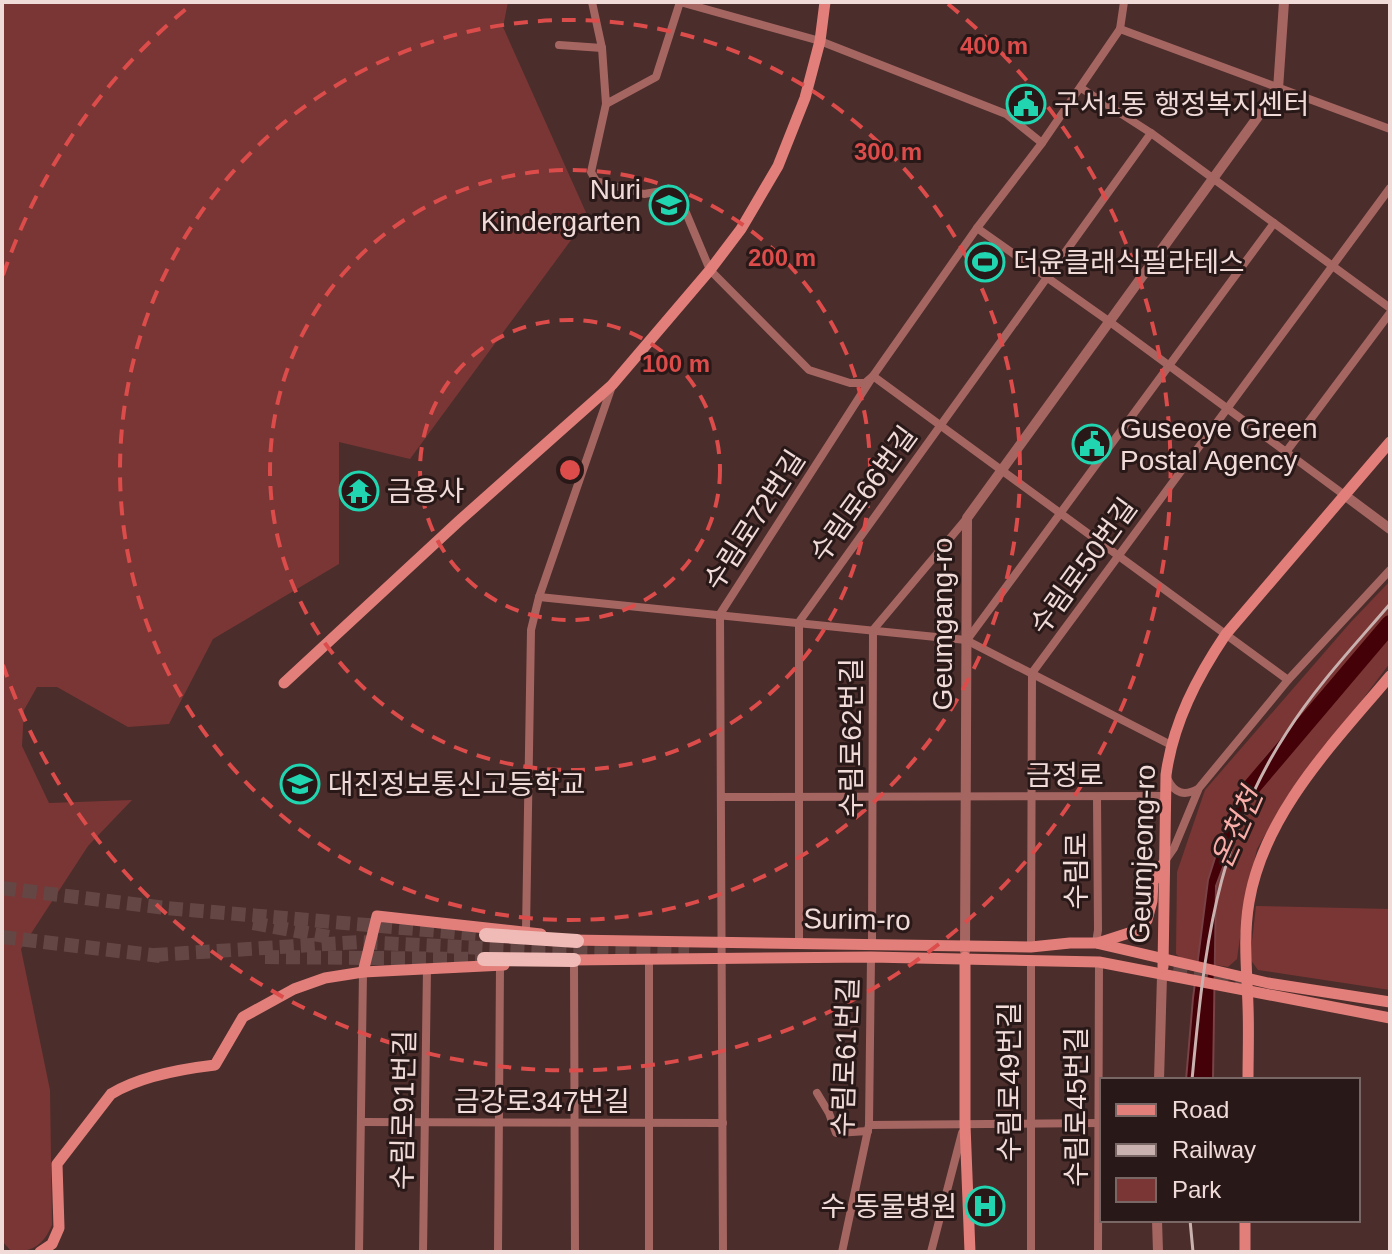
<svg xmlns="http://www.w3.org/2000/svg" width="1392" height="1254" viewBox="0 0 1392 1254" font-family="Helvetica,'Noto Sans KR',sans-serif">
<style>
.green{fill:#7a3634}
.water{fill:#440107;stroke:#784246;stroke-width:2}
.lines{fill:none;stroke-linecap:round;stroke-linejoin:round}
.river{stroke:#440107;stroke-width:18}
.trunk-tunnel{stroke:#644745;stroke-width:14;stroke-dasharray:14 7;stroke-linecap:butt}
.minor{stroke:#a56662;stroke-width:8}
.tertiary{stroke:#a56662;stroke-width:10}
.secondary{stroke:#e27f7a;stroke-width:11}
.trunk{stroke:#f0bab6;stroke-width:14}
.rail{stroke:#c9b1af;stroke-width:3}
.ring{fill:none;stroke:#db4c4b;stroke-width:4;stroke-dasharray:14 10}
.labels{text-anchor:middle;stroke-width:6;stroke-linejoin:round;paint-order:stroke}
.poi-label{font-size:28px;fill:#f0dbd9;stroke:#281918;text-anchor:start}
.street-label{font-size:28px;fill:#f0dbd9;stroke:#281918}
.water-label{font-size:30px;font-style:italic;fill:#faada8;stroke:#281918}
.centre{fill:#db4c4b;stroke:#281918;stroke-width:4}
.ring-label{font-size:24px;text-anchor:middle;font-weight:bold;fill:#db4c4b;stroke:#281918;stroke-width:6;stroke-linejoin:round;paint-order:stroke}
</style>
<rect width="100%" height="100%" fill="#4b2d2b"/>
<g class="green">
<path d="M2 2H508L503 27 588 217 410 459 339 442V564L213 639 169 724 128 727 57 687H37L24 710 22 746 49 803 132 800 88 846 21 949 50 1090 52 1225C44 1244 33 1252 12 1252L2 1241Z"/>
<path d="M1390 581V663L1279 810 1257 849 1245 902 1237 959 1228 967 1182 959 1176 954 1177 872 1205 790 1350 623Z"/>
<path d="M1256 906 1390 909V990L1258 970 1250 959Z"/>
</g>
<path class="water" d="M1390 619V628L1305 714 1253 787 1216 886 1213 1080H1186L1193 998 1208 880 1226 823 1263 760Z"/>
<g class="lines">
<path class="river" d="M1250 789 1390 624"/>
<g class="trunk-tunnel">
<path d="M2 888 166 908 486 935"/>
<path d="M253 923 335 938"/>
<path d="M2 937 160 956"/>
<path d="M154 955 359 942 544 951 689 954"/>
<path d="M265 957 484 959"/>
<path d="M1173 972 1248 982"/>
</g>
<g class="minor">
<path d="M592 2 602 48 606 104 656 77 680 2"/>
<path d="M680 2 820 41 1006 114 1042 143"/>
<path d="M1120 29 1390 129"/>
<path d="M559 45 602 48"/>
<path d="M1081 88 1151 133 1390 308"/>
<path d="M606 104 591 172 596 181 644 194 662 191 679 196 710 270 809 370 850 383H865L873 376 1288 680"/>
<path d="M977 228 1110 322 1343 494"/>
<path d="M1286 452 1390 313"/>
<path d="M539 597 966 640 1171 745"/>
<path d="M967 640 1274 223"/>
<path d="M1168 780C1175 794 1185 796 1198 789"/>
<path d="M721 797 1164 796"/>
<path d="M1165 861 1174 848 1199 788 1288 680 1390 570"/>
<path d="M523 934 526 930 531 630 539 597 612 386"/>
<path d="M799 942V622L1151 133"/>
<path d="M872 943 873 630 967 518"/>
<path d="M1096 943 1098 930 1097 797"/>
<path d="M1031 947 1032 673 1390 188"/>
<path d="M574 960 575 1252"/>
<path d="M1031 961V1252"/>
<path d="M817 1093 829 1113 836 1133 868 1131"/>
<path d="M361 1122 723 1123"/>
<path d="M869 1125 1101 1123"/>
<path d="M359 1252 363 972"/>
<path d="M423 1252 427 968"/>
<path d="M498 1252 500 966"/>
<path d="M649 1252V958"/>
<path d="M723 1252 720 614 873 376 977 228 1042 143 1120 29 1124 2"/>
<path d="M842 1252 869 1125 871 957"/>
<path d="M931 1252 962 1133"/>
<path d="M1098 1252 1099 962"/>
</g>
<g class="tertiary">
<path d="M1343 494 1390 529"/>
<path d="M965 951 967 518 1278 89 1284 2"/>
<path d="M1159 1080 1162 976"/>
<path d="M1157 1220 1158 1252"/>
</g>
<g class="secondary">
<path d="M284 683 459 521 612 385 710 270 741 229 778 166 805 98 820 41 825 2"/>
<path d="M570 940 1031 947 1070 943H1096L1268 983 1390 1002"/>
<path d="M1098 943 1138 930 1147 920 1152 901 1153 882 1163 864"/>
<path d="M965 957V1125L970 1252"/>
<path d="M569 960 871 957 1099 962 1390 1018"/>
<path d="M1163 967 1166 775C1173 723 1197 677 1226 634L1390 442"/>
<path d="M363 972 377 916 541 934"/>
<path d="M1248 1080C1248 1056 1249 1031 1248 1006 1247 972 1243 937 1249 902 1264 813 1334 743 1390 676"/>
<path d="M40 1252 52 1244 59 1228 57 1164 111 1094C140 1076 181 1069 215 1065L243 1017 294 989 325 978 363 972 504 965"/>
<path d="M1245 1252V1220"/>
</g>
<g class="trunk">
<path d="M486 935 577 941"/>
<path d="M484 959 574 960"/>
</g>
<g class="rail">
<path d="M1192 1080C1204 952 1215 842 1287 732 1317 685 1354 646 1390 604"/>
<path d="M1190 1220 1193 1252"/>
</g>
</g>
<g class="ring">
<circle cx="570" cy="470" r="150"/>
<circle cx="570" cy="470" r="300"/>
<circle cx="570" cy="470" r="450"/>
<path d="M3 275A600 600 0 0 1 192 4M948 4A600 600 0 1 1 3 665"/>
</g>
<defs>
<g id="civic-ring" transform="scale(2)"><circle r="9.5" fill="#281918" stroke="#20d5b0" stroke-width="1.5"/><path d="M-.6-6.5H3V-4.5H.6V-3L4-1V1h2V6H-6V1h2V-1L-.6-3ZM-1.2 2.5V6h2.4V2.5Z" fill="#20d5b0"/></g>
<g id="school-ring" transform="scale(2)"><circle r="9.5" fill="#281918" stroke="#20d5b0" stroke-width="1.5"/><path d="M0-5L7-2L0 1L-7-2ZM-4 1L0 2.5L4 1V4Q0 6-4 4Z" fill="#20d5b0"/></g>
<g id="stadium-ring" transform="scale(2)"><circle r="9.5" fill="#281918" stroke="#20d5b0" stroke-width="1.5"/><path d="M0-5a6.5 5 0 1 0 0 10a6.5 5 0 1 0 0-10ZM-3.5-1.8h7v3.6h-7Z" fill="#20d5b0"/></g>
<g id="temple-ring" transform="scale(2)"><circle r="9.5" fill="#281918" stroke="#20d5b0" stroke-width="1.5"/><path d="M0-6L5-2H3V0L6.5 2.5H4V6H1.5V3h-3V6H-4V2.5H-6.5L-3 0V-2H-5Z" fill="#20d5b0"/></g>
<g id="hospital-ring" transform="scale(2)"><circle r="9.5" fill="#281918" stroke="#20d5b0" stroke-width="1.5"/><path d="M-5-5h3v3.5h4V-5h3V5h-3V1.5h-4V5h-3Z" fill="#20d5b0"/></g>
</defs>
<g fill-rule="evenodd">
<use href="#civic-ring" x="1026" y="104"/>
<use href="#school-ring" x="669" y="205"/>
<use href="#stadium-ring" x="985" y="262"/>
<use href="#civic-ring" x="1092" y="444"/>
<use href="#temple-ring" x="359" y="491"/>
<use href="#school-ring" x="300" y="784"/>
<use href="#hospital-ring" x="985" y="1206"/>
</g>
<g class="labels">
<g class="poi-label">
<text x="1054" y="114">구서1동 행정복지센터</text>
<text x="641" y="199" text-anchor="end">Nuri<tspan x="641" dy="32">Kindergarten</tspan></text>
<text x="1013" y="272">더윤클래식필라테스</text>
<text x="1120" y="438">Guseoye Green<tspan x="1120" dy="32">Postal Agency</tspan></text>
<text x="387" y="501">금용사</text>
<text x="328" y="794">대진정보통신고등학교</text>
<text x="957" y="1216" text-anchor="end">수 동물병원</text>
</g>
<g class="street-label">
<text transform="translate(863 494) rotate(-54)" y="10">수림로66번길</text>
<text transform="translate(754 520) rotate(-57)" y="10">수림로72번길</text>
<text transform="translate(1083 566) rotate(-54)" y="10">수림로50번길</text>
<text transform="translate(942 624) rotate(-90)" y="10">Geumgang-ro</text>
<text transform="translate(851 738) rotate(-90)" y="10">수림로62번길</text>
<text x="1065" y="785">금정로</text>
<text transform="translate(1142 854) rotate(-88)" y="10">Geumjeong-ro</text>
<text transform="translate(1076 871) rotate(-90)" y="10">수림로</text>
<text transform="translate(857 919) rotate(1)" y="10">Surim-ro</text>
<text transform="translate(845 1057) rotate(-88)" y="10">수림로61번길</text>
<text transform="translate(1009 1082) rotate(-90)" y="10">수림로49번길</text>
<text x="542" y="1111">금강로347번길</text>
<text transform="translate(1076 1107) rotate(-90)" y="10">수림로45번길</text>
<text transform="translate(403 1110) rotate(-89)" y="10">수림로91번길</text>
</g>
<g class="water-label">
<text transform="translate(1237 828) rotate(-66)" y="10">온천천</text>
</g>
</g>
<circle cx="570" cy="470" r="12" class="centre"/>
<g class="ring-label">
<text x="994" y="54">400 m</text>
<text x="888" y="160">300 m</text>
<text x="782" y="266">200 m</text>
<text x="676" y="372">100 m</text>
</g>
<rect width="1392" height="1254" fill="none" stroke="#f0dbd9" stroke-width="8"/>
<rect x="1100" y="1078" width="260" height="144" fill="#281918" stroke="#786765" stroke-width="2"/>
<rect x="1116" y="1104" width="40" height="12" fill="#e27f7a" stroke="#786765" stroke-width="2"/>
<text x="1172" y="1118" font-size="24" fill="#f0dbd9">Road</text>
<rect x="1116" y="1144" width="40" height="12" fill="#c9b1af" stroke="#786765" stroke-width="2"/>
<text x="1172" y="1158" font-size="24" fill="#f0dbd9">Railway</text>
<rect x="1116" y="1178" width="40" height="24" fill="#7a3634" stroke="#786765" stroke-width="2"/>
<text x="1172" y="1198" font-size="24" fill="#f0dbd9">Park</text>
</svg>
